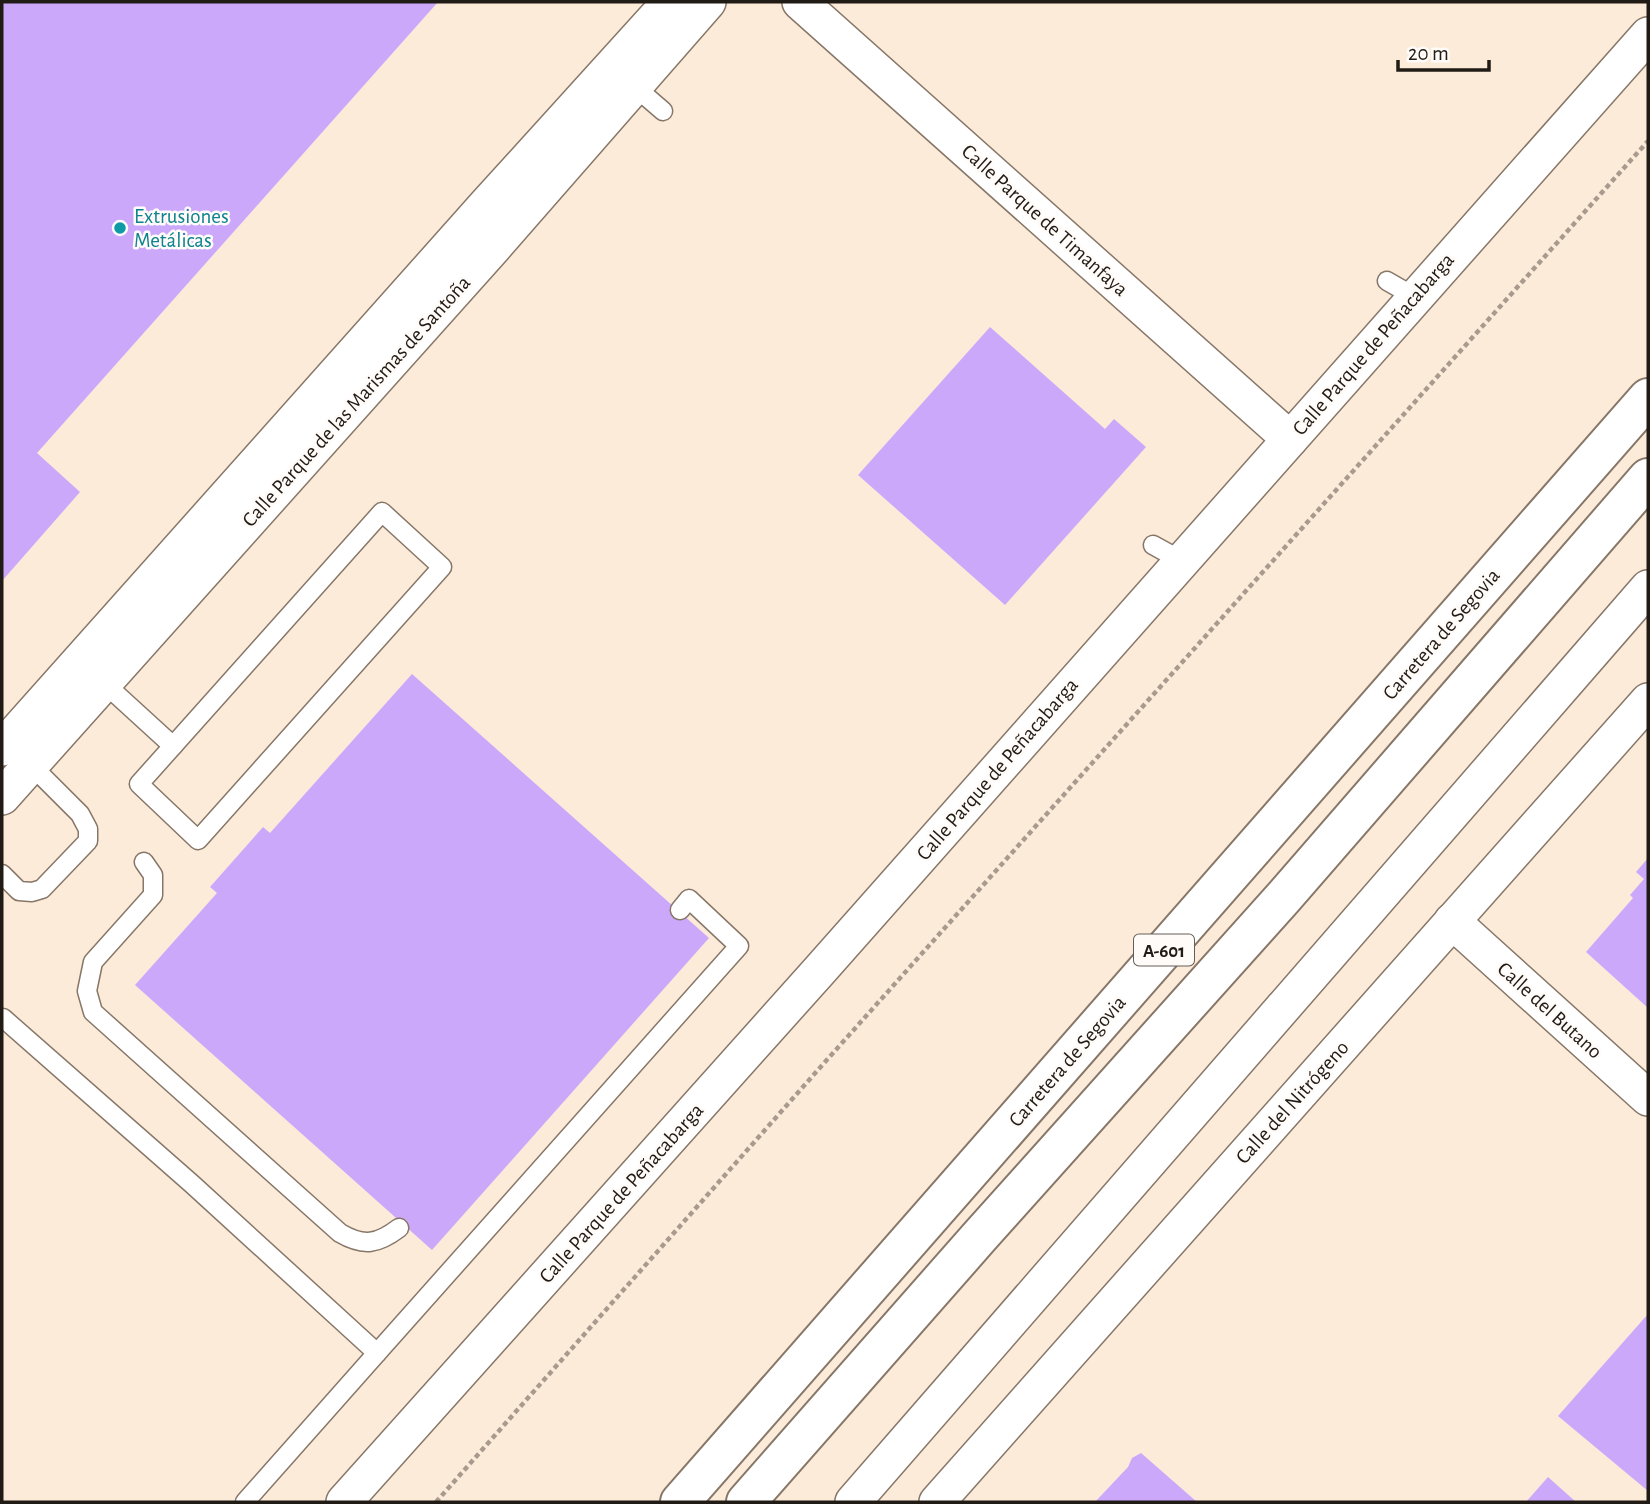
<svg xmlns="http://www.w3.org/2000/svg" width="1650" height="1504" viewBox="0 0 1650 1504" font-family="'Alegreya Sans',sans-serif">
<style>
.building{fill:#cca8fb}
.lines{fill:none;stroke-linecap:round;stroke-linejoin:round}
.lane-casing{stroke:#877768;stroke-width:21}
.street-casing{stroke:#877768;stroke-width:38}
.highway-casing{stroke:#877768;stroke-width:42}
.path{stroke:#a89b8e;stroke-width:4.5;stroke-dasharray:5 3.5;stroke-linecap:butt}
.lane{stroke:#fff;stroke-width:18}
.street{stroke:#fff;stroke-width:35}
.highway{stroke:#fff;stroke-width:38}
.culture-dot{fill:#0f9aa8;stroke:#fffbf8;stroke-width:2.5}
.labels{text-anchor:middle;stroke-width:5;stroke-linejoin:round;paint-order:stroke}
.shield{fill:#fffbf8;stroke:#645e59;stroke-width:2}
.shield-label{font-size:19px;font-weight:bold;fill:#211b15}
.culture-label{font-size:21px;fill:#0d838f;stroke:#fffbf8;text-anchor:start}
.street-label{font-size:21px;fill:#211b15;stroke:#fffbf8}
</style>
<rect width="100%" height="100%" fill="#fdebda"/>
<g class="building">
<path d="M2 2H438L37 453 80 492 2 581Z"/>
<path d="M990 327 1105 429 1114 419 1146 447 1005 605 858 475Z"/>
<path d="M412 674 709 938 432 1250 135 985 217 893 210 887 263 827 270 833Z"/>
<path d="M1648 858V1008L1586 952 1633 898 1630 895 1644 879 1636 872Z"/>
<path d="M1648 1314V1491L1558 1416Z"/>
<path d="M1141 1453 1197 1502H1095L1128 1467 1132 1458Z"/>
<path d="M1548 1477 1576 1502H1526Z"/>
</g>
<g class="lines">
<g class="lane-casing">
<g id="lane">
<path d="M634 86 663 111"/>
<path d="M1387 281 1415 297"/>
<path d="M382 512 442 567 198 840 139 784Z"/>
<path d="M1153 545 1182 561"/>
<path d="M104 683 173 746"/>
<path d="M144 862 153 875V895L93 962 87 991 93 1012 340 1233C364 1247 378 1244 399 1228"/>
<path d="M2 874 19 891 32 892 42 889 88 841V829L80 814 31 765"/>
<path d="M3 1018 192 1184 377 1353 245 1502"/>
<path d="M377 1353 739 946 689 899 680 910"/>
</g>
</g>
<g class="street-casing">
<g id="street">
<path d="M800 2 1290 439"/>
<path d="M2 748 486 205 670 2"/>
<path d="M2 797 493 248 708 2"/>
<path d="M1452 921 1648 1098"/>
<path d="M344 1502 820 970 1648 35"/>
<path d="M853 1502 1648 588"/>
<path d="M937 1502 1648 701"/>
</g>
</g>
<g class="highway-casing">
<g id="highway">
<path d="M680 1502 1648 398"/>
<path d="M746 1502 980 1236 1283 898 1648 478"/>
</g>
</g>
<path class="path" d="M436 1502 825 1062 1648 141"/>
<use href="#lane" class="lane"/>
<use href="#street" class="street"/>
<use href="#highway" class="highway"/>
</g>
<circle class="culture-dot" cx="120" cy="228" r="7"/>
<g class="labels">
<rect class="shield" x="1134" y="934.5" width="60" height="31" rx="5"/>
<g class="shield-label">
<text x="1164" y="957">A-601</text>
</g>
<g class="culture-label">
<text x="134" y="223">Extrusiones<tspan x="134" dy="24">Metálicas</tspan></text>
</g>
<g class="street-label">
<text transform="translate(1045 220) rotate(42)" y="7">Calle Parque de Timanfaya</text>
<text transform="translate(1373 344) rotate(-49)" y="7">Calle Parque de Peñacabarga</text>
<text transform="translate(356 401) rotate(-48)" y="7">Calle Parque de las Marismas de Santoña</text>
<text transform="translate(1441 634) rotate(-49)" y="7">Carretera de Segovia</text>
<text transform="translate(997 769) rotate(-49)" y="7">Calle Parque de Peñacabarga</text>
<text transform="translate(1550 1010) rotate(42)" y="7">Calle del Butano</text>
<text transform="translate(1067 1061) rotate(-49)" y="7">Carretera de Segovia</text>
<text transform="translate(1292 1102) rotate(-48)" y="7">Calle del Nitrógeno</text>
<text transform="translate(621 1193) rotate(-48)" y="7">Calle Parque de Peñacabarga</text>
</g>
</g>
<rect width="1650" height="1504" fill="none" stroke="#211b15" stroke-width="7"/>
<path d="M1398 60v10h91v-10" fill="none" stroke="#211b15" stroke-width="3.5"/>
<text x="1408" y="60" font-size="21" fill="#211b15" stroke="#fffbf8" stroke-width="5" paint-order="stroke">20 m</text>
</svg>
